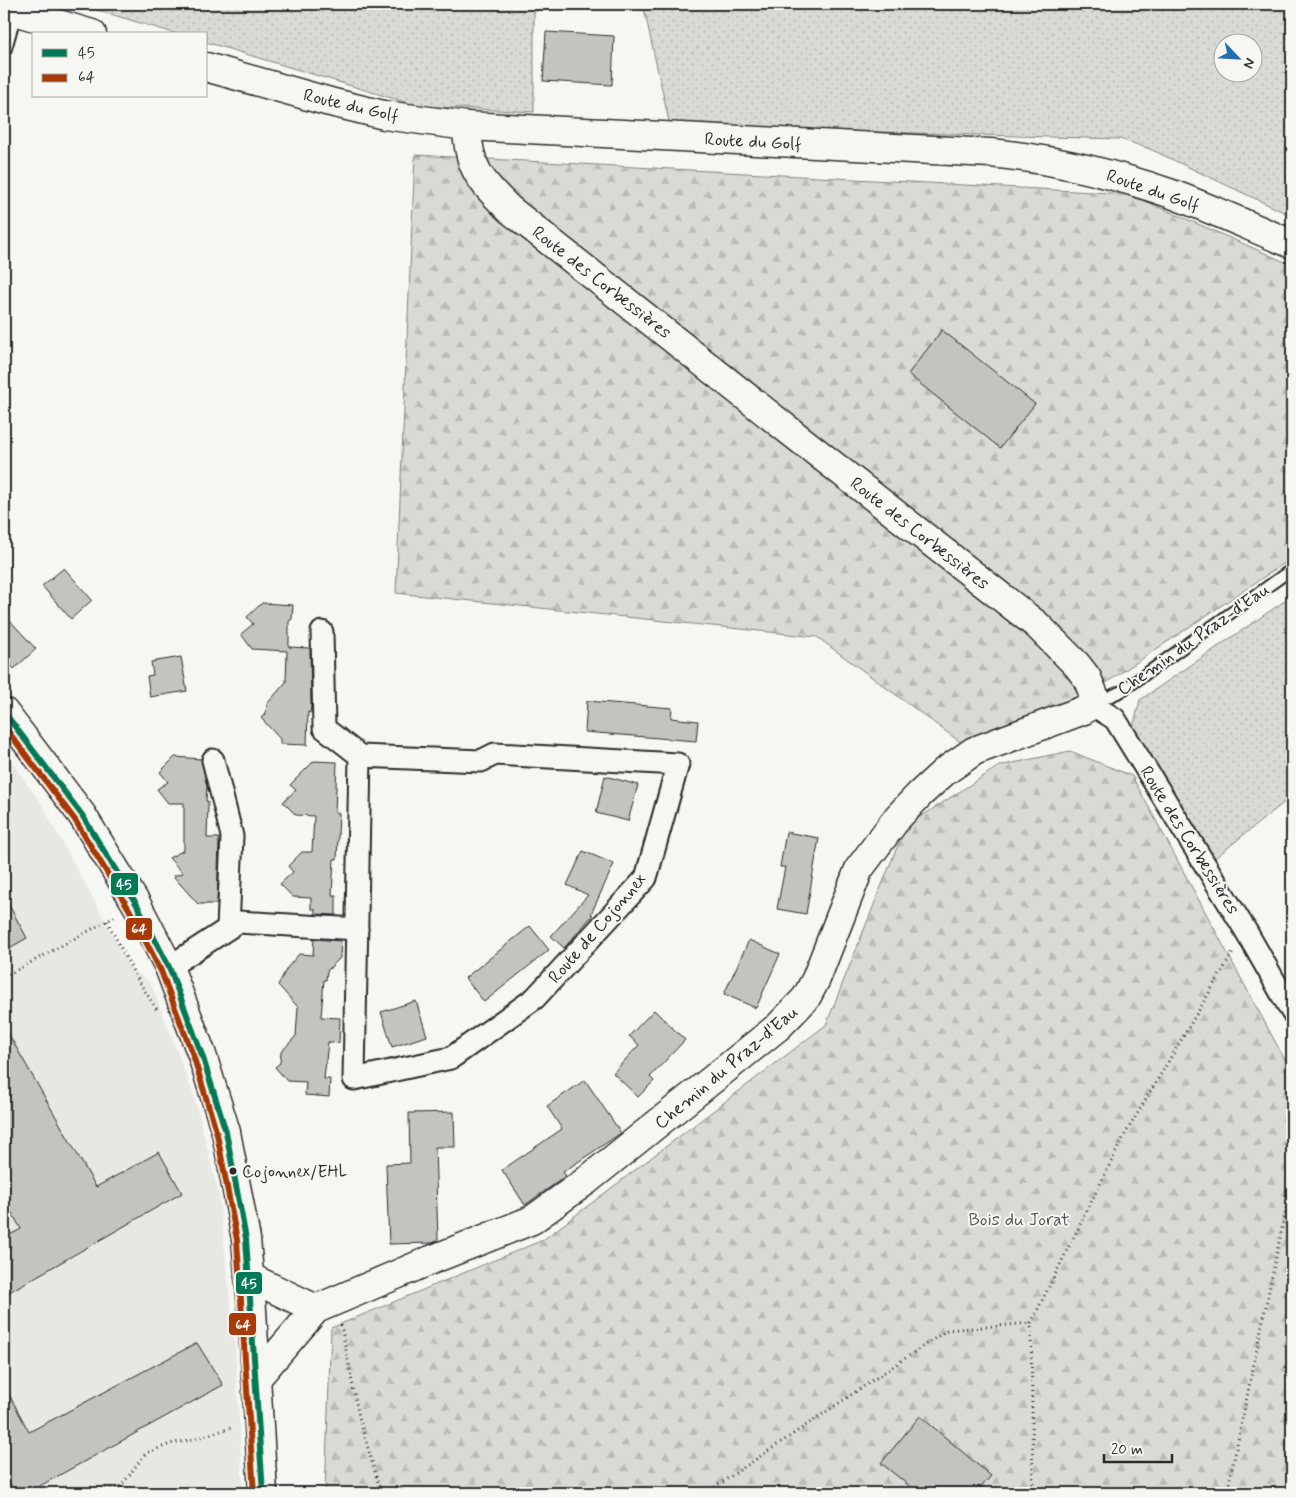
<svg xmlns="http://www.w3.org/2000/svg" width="1296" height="1497" viewBox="0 0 1296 1497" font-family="Mynerve,sans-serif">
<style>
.built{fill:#e7e7e3}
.grass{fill:url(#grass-dots);stroke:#828280;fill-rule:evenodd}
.forest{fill:url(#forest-firs);stroke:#828280}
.building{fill:#c3c3c0;stroke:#2b2b2b}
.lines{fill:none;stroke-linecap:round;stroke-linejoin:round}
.lane-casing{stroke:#2b2b2b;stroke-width:14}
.street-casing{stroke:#2b2b2b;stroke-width:25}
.secondary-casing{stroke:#2b2b2b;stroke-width:31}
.path{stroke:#2b2b2b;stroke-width:3;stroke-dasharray:1 4;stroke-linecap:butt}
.lane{stroke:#f6f6f2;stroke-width:10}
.street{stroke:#f6f6f2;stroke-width:21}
.secondary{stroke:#f6f6f2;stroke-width:28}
.bus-1-casing{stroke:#f6f6f2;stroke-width:10}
.bus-2-casing{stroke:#f6f6f2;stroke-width:10}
.bus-1{stroke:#007a55;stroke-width:6}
.bus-2{stroke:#a93906;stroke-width:6}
.bus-dot{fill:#2b2b2b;stroke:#f6f6f2;stroke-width:2}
.labels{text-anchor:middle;stroke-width:4;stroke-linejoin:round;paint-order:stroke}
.bus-label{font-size:17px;fill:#2b2b2b;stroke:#f6f6f2;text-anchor:start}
.street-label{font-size:18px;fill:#2b2b2b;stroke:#f6f6f2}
.park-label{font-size:18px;fill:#565656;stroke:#f6f6f2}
.line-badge{stroke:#f6f6f2;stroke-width:2}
.badge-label{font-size:14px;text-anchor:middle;font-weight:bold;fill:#fff}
</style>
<defs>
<pattern id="grass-dots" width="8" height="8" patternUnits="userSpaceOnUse" patternTransform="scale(1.25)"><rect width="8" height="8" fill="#d9d9d5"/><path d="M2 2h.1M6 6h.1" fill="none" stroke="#babab7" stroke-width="1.8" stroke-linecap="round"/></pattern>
<pattern id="forest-firs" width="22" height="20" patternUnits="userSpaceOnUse" patternTransform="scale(1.25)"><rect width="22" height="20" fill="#d9d9d5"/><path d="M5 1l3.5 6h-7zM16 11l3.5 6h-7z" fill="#babab7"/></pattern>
</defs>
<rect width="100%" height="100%" fill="#f6f6f2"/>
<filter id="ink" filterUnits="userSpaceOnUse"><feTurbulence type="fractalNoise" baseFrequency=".02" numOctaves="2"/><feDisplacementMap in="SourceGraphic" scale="10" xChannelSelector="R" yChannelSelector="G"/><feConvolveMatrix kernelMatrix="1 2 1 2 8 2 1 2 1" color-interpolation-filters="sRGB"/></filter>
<g filter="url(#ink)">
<path class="built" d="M4 751 42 805 130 967 151 984 193 1093 219 1195 235 1346 243 1493H4Z"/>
<g class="grass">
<path d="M77 4H545L534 13V112L418 106 206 42V34H177Z"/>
<path d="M643 4H1292V216L1150 149 1120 139 670 126ZM1224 42H1254V72H1224Z"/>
<path d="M1292 596V796L1215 858 1133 728 1140 700Z"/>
</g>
<g class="forest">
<path d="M415 155 1129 194 1292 265V558L1088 695 963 744 817 637 396 593Z"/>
<path d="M1070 751 1132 776 1292 1073V1493H325L331 1328 543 1240 826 1025 905 827 999 766Z"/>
</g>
<g class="building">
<path d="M546 32 614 36 612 85 543 81Z"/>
<path d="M942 330 1035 404 1000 448 908 374Z"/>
<path d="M64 568 92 600 71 619 42 586Z"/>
<path d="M262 603 293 605 292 619 289 621V647L310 648 311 705 310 713 308 712 307 745 280 744V739L261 718 266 713 267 704 286 682 287 651 252 649 241 634 253 624 247 617Z"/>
<path d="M4 614 36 649 14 669 4 657Z"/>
<path d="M181 657 187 691 150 697 147 676 153 675 151 662Z"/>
<path d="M587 701 672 708 671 718 698 721 696 741 585 732Z"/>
<path d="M175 757 201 759 207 786 206 801H208L207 838H219L217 904H198L173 876 183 873 169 858 184 850V803H168L157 789 168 782 160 772Z"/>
<path d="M314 761 337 762 335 813H339L337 859H334L332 895H336V915L315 914V909H311V898L293 897 280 884 293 872 288 866 302 852H312L314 816 296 815 283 802 296 790 290 785Z"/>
<path d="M605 776 638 785 628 821 596 813Z"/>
<path d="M786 832 819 838 806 914 777 909 785 867H780Z"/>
<path d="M583 851 614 864 591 914 593 915 564 948 551 936 588 895 567 885Z"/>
<path d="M4 896 27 938 4 951Z"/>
<path d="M530 926 549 950 484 1002 465 978Z"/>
<path d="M314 939 341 941 340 958 327 971 326 980H324L321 1017 340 1018 339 1043 328 1042 324 1079H330L329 1097 305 1095 306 1082 287 1081 275 1067 280 1063 281 1052 296 1036 298 1007 278 985 287 968 299 954 313 955Z"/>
<path d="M749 940 780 954 756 1008 724 994Z"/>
<path d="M416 1001 427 1036 392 1047 381 1012Z"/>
<path d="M654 1010 685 1040 650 1077 654 1081 638 1097 613 1073 639 1045 629 1036Z"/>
<path d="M4 1026 96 1187 159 1152 182 1193 4 1295V1238L21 1229 4 1199Z"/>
<path d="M585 1080 621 1133 563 1172 566 1176 525 1205 502 1170 562 1129 547 1106Z"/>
<path d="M454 1112 455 1147H435L438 1240 433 1243 389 1244 386 1164 410 1163 409 1113Z"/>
<path d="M197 1343 223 1385 27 1493H15L4 1474V1385L29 1432Z"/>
<path d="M920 1416 991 1476 976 1493H918L881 1463Z"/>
</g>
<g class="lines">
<g class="lane-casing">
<g id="lane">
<path d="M6 49 16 13"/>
<path d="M1095 703 1122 691 1292 569"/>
</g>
</g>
<g class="street-casing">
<g id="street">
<path d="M322 632 324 728 360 756 354 1079 451 1058 535 998 646 878 678 764 495 754 481 761 360 756"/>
<path d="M1091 704 1115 719 1246 931 1292 1012"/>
<path d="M213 760 232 836 228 928"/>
<path d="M169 967 238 922 357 929"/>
</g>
</g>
<g class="secondary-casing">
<g id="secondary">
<path d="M4 8 92 34"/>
<path d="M206 67 330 102 384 115 467 126 991 153C1052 159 1111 173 1169 193 1210 208 1251 227 1292 244"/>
<path d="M4 712 82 815 137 905 169 967 202 1055 226 1132 246 1239 252 1310 263 1493"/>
<path d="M249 1277 316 1309"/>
<path d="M256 1379 316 1309 431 1260 532 1220 586 1181 779 1026 806 998 816 979 859 869 898 817 920 794 944 772 974 751 1084 710 1091 704 1094 695 1087 678 1077 665 1037 625 787 429 509 209C480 180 468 168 467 126"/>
</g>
</g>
<g class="path">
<path d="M107 921 136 977 157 1010"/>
<path d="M4 977 116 916"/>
<path d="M341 1325 359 1417 380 1490 383 1493"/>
<path d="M76 1493 83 1490 115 1489 121 1486 146 1453 173 1443 186 1441 234 1427"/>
<path d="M706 1493 947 1330 1031 1323"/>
<path d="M1033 1493 1031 1323 1124 1136 1234 951"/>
<path d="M1227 1493 1292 1180"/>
</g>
<use href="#lane" class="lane"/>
<use href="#street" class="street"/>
<use href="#secondary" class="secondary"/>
<g class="bus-1-casing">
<path id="bus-1" d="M4 712 82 815 137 905 169 967 202 1055 226 1132 246 1239 263 1493"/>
</g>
<g class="bus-2-casing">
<path id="bus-2" d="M4 726 75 820 129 909 161 971 194 1058 217 1134 237 1240 254 1493"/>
</g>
<use href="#bus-1" class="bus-1"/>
<use href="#bus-2" class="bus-2"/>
</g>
</g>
<circle class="bus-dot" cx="233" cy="1171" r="4.5"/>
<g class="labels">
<g class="bus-label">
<text x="242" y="1177">Cojonnex/EHL</text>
</g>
<g class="street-label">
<text transform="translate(351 105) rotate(13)" y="6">Route du Golf</text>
<text transform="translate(753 141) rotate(3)" y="6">Route du Golf</text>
<text transform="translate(1153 190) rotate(19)" y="6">Route du Golf</text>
<text transform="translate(602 282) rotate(38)" y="6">Route des Corbessières</text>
<text transform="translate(920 533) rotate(38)" y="6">Route des Corbessières</text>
<text transform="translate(1193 639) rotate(-35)" y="6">Chemin du Praz-d'Eau</text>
<text transform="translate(1190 840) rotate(58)" y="6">Route des Corbessières</text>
<text transform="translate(597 928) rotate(-49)" y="6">Route de Cojonnex</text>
<text transform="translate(726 1067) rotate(-40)" y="6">Chemin du Praz-d'Eau</text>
</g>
<g class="park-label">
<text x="1019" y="1225">Bois du Jorat</text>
</g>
</g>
<g class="line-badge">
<rect x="110" y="872" width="29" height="24" rx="5" fill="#007a55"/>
<rect x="125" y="917" width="28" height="24" rx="5" fill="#a93906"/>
<rect x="235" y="1271" width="28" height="24" rx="5" fill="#007a55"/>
<rect x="228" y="1312" width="29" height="24" rx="5" fill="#a93906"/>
</g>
<g class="badge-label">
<text x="124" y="889">45</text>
<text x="139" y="933">64</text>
<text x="249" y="1288">45</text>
<text x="243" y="1329">64</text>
</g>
<rect width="1296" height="1497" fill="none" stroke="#f6f6f2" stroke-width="20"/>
<rect x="10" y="10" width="1276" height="1477" fill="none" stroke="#2b2b2b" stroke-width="2" filter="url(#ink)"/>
<rect x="32" y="32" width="175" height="65" fill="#f6f6f2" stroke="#a5a5a2"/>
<rect x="42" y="49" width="25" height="8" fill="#007a55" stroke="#a5a5a2"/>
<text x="78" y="58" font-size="15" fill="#2b2b2b">45</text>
<rect x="42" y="74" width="25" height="8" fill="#a93906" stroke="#a5a5a2"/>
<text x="78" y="82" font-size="15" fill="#2b2b2b">64</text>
<g transform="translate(1238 58) rotate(115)"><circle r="24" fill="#f6f6f2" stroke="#a5a5a2"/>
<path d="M0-4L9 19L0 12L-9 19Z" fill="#1f6fb2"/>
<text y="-8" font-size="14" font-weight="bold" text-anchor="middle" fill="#2b2b2b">N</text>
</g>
<path d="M1104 1454v8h68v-8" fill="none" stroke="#2b2b2b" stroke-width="2.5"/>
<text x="1111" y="1454" font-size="15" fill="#2b2b2b" stroke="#f6f6f2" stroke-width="4" paint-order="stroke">20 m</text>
</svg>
